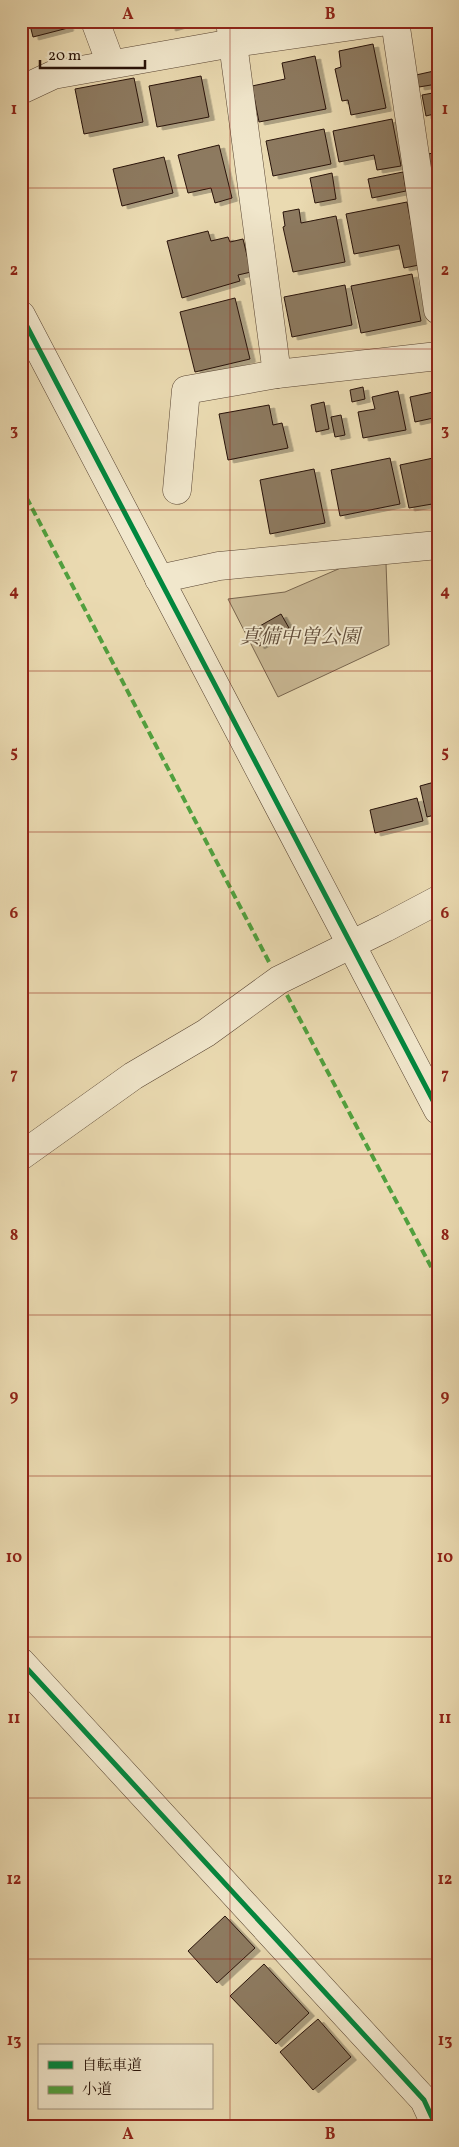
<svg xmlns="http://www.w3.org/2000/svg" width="459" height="2147" viewBox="0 0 459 2147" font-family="Vollkorn,'Noto Serif JP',serif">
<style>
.green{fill:#c9b894;stroke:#78654e}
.building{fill:#8d7a60;stroke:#281208;filter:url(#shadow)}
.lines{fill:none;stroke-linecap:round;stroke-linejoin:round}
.minor-casing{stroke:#584432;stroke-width:29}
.minor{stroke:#f1e7cc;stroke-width:28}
.quiet{stroke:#51a03e;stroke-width:4;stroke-dasharray:8 4;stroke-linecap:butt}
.cycleway-casing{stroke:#f1e7cc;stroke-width:8}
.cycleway{stroke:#00873e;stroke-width:5}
.grid{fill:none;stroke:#8f2418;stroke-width:1;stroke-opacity:0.55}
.labels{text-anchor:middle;stroke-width:4;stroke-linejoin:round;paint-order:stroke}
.park-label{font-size:20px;font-style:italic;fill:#604c39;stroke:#f1e7cc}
.neatline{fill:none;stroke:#8f2418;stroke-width:2}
.grid-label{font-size:16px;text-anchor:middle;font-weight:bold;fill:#8f2418}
</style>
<defs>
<filter id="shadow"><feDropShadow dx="5.5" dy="3" stdDeviation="0" flood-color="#0004"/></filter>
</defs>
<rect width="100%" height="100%" fill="#eadab1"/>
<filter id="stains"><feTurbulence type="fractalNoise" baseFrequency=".004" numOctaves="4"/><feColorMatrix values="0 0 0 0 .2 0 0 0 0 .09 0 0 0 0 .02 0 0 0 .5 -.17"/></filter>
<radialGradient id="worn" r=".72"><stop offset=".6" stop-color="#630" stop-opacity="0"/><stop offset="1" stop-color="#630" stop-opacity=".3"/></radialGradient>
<path class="green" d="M386 563 389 645 278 697 228 599 285 592 343 567Z"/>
<g class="building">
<path d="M29 21H67L68 28 33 37Z"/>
<path d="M169 21H192V22L170 28Z"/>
<path d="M246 21H289L248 30Z"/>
<path d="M373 44 386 108 351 115 348 100 342 101 335 69 341 67 339 51Z"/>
<path d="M315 56 326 109 259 122 252 86 285 79 282 63Z"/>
<path d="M434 71 437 84 419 87 416 75Z"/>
<path d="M201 76 209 117 157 127 149 86Z"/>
<path d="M134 78 143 122 84 134 75 89Z"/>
<path d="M438 92V113L426 116 422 95Z"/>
<path d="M392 119 401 166 377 170 374 155 339 162 333 131Z"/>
<path d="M324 129 331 164 273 176 266 141Z"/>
<path d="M219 145 232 198 215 203 211 188 188 193 178 155Z"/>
<path d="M438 152V203L434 204 428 172 431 171 428 154Z"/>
<path d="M164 157 173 193 122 206 113 169Z"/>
<path d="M403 172 406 191 372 198 368 179Z"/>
<path d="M332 173 336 199 315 203 310 178Z"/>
<path d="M407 202 419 265 404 268 399 245 354 254 346 214Z"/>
<path d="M299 209 301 223 336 216 345 262 293 272 283 227 285 226 283 212Z"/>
<path d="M208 231 211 241 228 237 230 242 243 239 251 272 238 275 240 281 182 298 167 241Z"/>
<path d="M412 274 421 321 361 333 351 286Z"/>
<path d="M345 285 352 325 292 337 284 297Z"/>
<path d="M235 298 250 359 195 372 180 312Z"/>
<path d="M363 387 365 399 352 402 350 390Z"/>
<path d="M398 391 406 430 363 438 358 412 375 409 372 397Z"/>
<path d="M438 391V417L415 422 410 397Z"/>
<path d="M324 402 329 429 316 432 311 405Z"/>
<path d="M269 405 273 425 282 423 288 448 228 460 219 414Z"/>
<path d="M341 415 345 435 335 437 331 417Z"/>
<path d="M438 457V503L409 508 400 465Z"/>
<path d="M390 458 400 504 340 516 331 470Z"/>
<path d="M314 469 325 523 270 534 260 480Z"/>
<path d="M281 614 289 628 259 646 251 631Z"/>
<path d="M438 781V814L427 817 420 786Z"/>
<path d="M417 798 423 821 375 833 370 810Z"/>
<path d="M225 1916 255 1948 217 1983 188 1951Z"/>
<path d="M264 1964 309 2013 276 2044 230 1996Z"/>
<path d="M318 2019 351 2057 313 2090 280 2052Z"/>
</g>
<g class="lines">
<g class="minor-casing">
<g id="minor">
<path d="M95 21 111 64"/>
<path d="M395 21 438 310"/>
<path d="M21 90 53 75 233 43 388 21"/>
<path d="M21 315 438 1110"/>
<path d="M277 374 438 356"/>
<path d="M177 490 186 390 277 374 230 21"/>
<path d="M159 579 219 566 438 545"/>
<path d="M21 1156 133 1076 206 1033 279 980 385 928 438 900"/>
<path d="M21 1662 424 2100 436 2126"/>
</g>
</g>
<use href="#minor" class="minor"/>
<g class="quiet">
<path d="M21 487 269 962"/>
<path d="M287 995 438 1280"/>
</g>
<g class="cycleway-casing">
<g id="cycleway">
<path d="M21 315 438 1110"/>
<path d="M21 1662 424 2100 436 2126"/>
</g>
</g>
<use href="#cycleway" class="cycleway"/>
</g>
<path class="grid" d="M230 21V2126M21 188H438M21 349H438M21 510H438M21 671H438M21 832H438M21 993H438M21 1154H438M21 1315H438M21 1476H438M21 1637H438M21 1798H438M21 1959H438"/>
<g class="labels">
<g class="park-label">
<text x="300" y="643">真備中曽公園</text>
</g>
</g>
<rect width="459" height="2147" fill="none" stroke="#eadab1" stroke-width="55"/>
<rect x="38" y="2044" width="175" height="65" fill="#f1e7cc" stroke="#a1927e"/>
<rect x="48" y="2061" width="25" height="8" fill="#00873e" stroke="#a1927e"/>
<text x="82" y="2070" font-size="15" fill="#281208">自転車道</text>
<rect x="48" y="2086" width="25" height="8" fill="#51a03e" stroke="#a1927e"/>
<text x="82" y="2094" font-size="15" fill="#281208">小道</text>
<path d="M40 60v8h105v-8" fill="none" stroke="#281208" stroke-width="2.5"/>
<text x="48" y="60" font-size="15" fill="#281208" stroke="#f1e7cc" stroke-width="4" paint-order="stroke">20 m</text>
<rect x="28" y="28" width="404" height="2092" class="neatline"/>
<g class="grid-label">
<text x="128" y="19">A</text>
<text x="330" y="19">B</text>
<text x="14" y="114">1</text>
<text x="445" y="114">1</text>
<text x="14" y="275">2</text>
<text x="445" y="275">2</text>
<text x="14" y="435">3</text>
<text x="445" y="435">3</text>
<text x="14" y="596">4</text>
<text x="445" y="596">4</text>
<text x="14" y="757">5</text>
<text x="445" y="757">5</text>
<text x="14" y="918">6</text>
<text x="445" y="918">6</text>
<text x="14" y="1079">7</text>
<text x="445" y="1079">7</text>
<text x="14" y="1240">8</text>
<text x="445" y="1240">8</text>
<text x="14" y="1401">9</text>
<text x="445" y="1401">9</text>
<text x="14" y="1562">10</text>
<text x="445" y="1562">10</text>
<text x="14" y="1723">11</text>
<text x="445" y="1723">11</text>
<text x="14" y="1884">12</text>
<text x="445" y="1884">12</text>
<text x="14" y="2045">13</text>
<text x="445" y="2045">13</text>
<text x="128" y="2139">A</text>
<text x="330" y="2139">B</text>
</g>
<rect width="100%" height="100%" filter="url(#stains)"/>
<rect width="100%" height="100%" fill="url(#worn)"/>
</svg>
